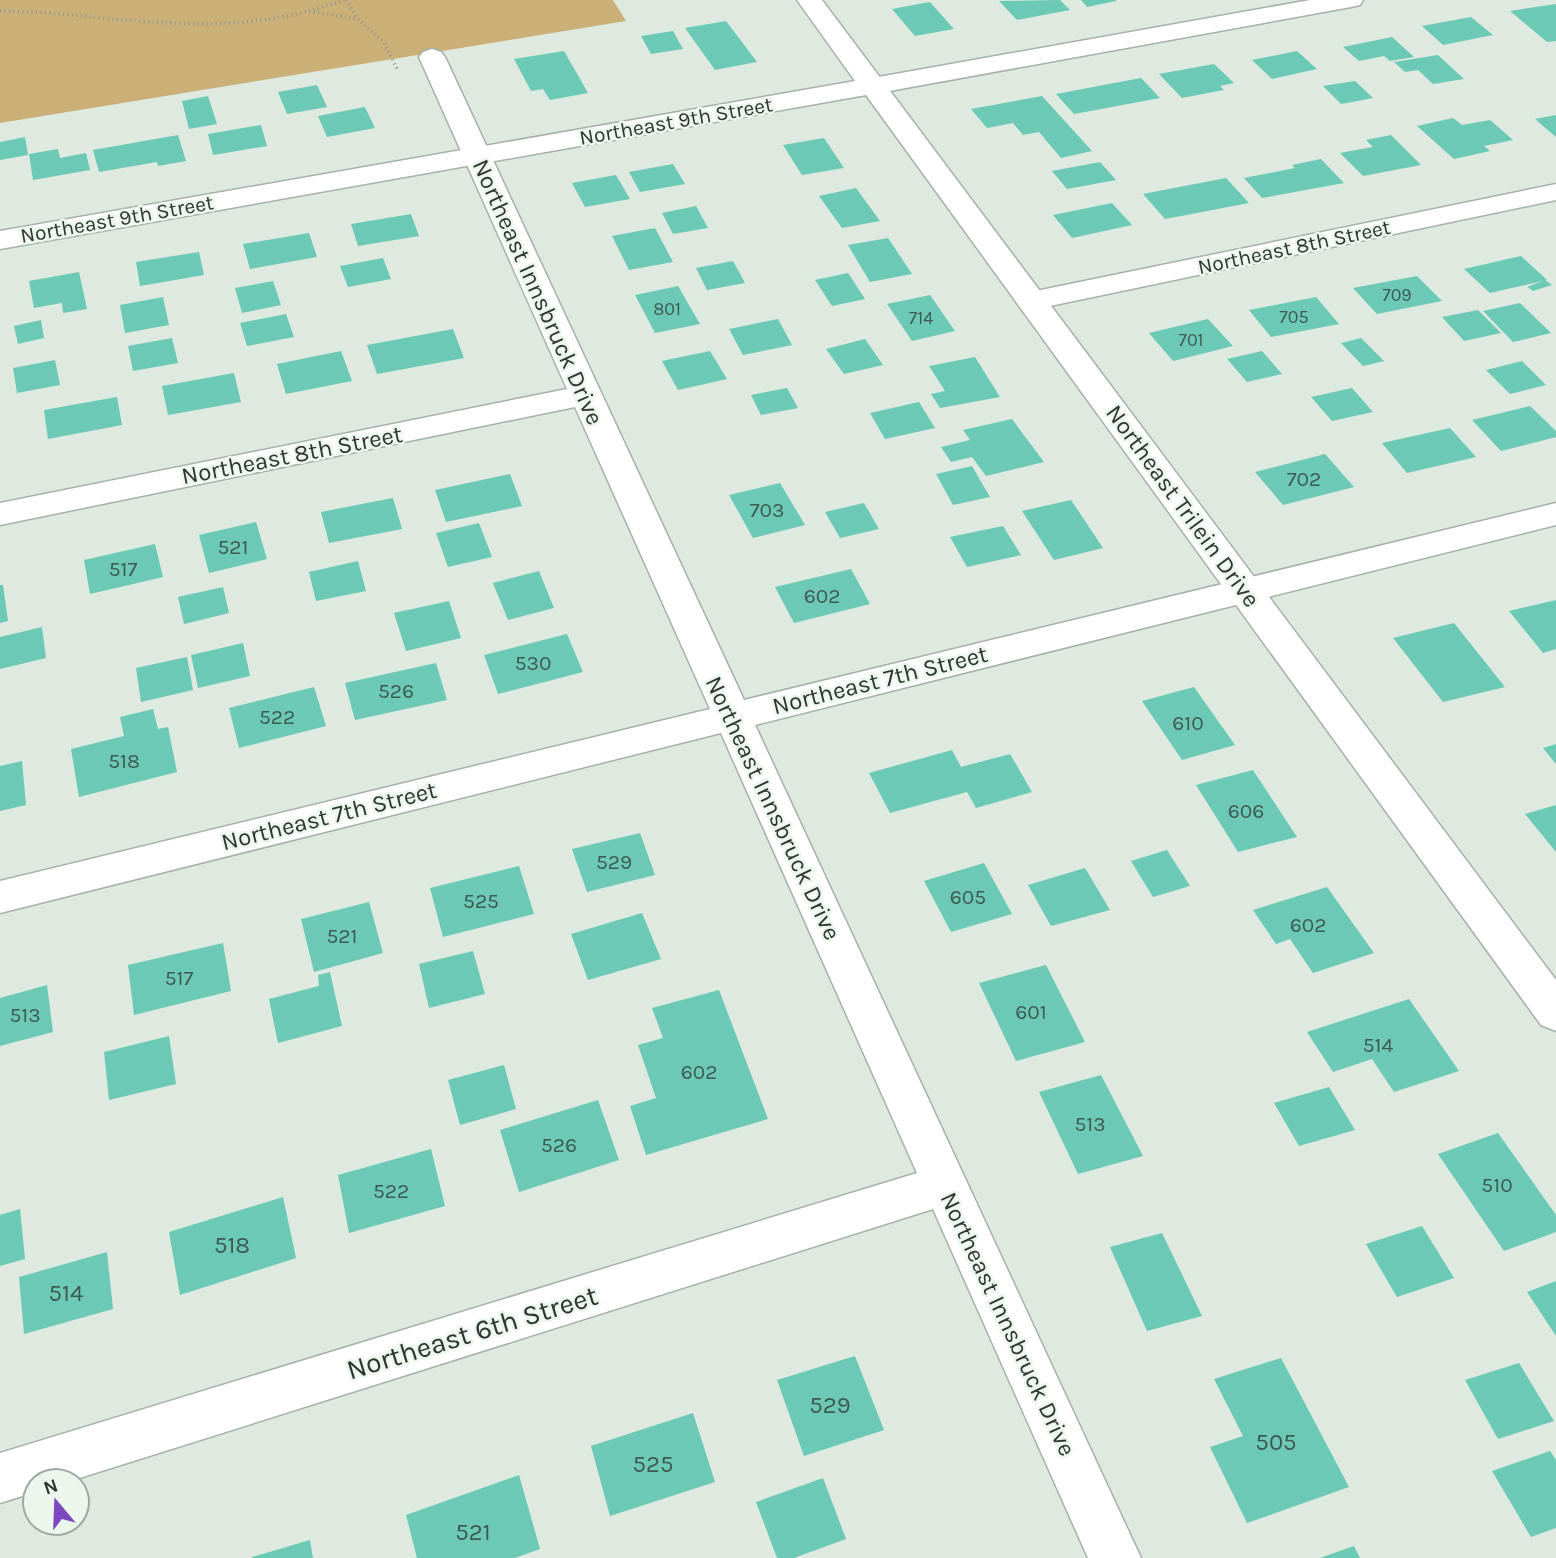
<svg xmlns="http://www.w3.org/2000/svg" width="1556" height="1558" viewBox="0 0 1556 1558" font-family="Karla,sans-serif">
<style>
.green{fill:#cab077}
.building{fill:#6bc9b5}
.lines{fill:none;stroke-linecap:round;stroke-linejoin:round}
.minor-casing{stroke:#a6b1a7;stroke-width:3}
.tertiary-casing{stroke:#a6b1a7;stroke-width:3}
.path{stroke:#8d958e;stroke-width:3.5;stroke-dasharray:1 3.5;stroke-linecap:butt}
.minor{fill:#fff;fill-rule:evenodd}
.tertiary{fill:#fff;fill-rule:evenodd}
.labels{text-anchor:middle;stroke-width:5;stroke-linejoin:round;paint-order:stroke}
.far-number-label{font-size:18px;fill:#3f5a52}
.far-street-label{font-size:21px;fill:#303531;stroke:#ebf6ec}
.number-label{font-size:21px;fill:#3f5a52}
.street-label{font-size:24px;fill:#303531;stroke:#ebf6ec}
.near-number-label{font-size:24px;fill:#3f5a52}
.near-street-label{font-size:28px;fill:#303531;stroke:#ebf6ec}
</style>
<rect width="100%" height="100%" fill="#dee9df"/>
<path class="green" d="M0 0H613L626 21 0 123Z"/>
<g class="building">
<path d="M1060 0 1070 10 1017 20 999 1Z"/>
<path d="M1081 0H1116V1L1087 7Z"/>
<path d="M930 2 954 29 915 36 892 9Z"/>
<path d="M1556 4V41L1547 42 1510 11Z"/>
<path d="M1471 17 1493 35 1443 45 1422 26Z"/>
<path d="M726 21 757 62 715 70 685 28Z"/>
<path d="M673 31 683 49 651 54 641 36Z"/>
<path d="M1392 37 1414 57 1390 61 1384 56 1359 61 1343 47Z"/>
<path d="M564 51 588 93 550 100 543 89 531 91 514 59Z"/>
<path d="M1297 51 1317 69 1272 79 1252 60Z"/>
<path d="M1438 55 1464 79 1433 84 1418 70 1405 72 1394 62Z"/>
<path d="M1214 64 1234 83 1220 86 1224 90 1182 98 1159 74Z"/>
<path d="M1141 78 1160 98 1074 114 1056 94Z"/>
<path d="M1355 81 1373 98 1341 104 1323 86Z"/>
<path d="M317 85 327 107 287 114 278 92Z"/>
<path d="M208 96 217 124 189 129 182 101Z"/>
<path d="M1042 96 1092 151 1061 158 1039 132 1023 135 1013 123 987 128 971 109Z"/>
<path d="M365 107 375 128 327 137 318 116Z"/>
<path d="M1556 115V137L1535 119Z"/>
<path d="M1453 118 1462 125 1490 120 1513 140 1484 146 1490 151 1454 159 1417 126Z"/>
<path d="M261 125 267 146 213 155 208 134Z"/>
<path d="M178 135 186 161 158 166 157 162 99 172 93 150Z"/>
<path d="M1391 135 1421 165 1363 176 1340 153 1373 147 1366 140Z"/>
<path d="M25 137 28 155 0 160V142Z"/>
<path d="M824 138 844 168 802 175 783 145Z"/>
<path d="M58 149 60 158 86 153 90 170 33 180 29 154Z"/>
<path d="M1321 159 1344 183 1262 198 1244 178 1295 168 1292 165Z"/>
<path d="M1100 162 1116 180 1067 189 1052 171Z"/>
<path d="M673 164 685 184 640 192 629 172Z"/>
<path d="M616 175 630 199 585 207 572 183Z"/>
<path d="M1226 178 1249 203 1165 219 1143 194Z"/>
<path d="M856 188 880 221 842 228 819 196Z"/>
<path d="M1112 203 1132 225 1072 238 1053 215Z"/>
<path d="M696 206 708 228 673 234 662 213Z"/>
<path d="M411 214 419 236 358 246 351 224Z"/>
<path d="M655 228 673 262 629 270 612 236Z"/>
<path d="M309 233 317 257 250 269 243 244Z"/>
<path d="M888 238 912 274 870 282 848 245Z"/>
<path d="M199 252 204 275 140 286 136 262Z"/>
<path d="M1521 256 1547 280 1490 293 1464 269Z"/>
<path d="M383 258 391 279 348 287 340 266Z"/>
<path d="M733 261 745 283 707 290 696 268Z"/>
<path d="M79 272 87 309 63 313 62 303 34 308 29 281Z"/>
<path d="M848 273 865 299 832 306 815 280Z"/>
<path d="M1417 276 1442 301 1377 314 1353 288Z"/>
<path d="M1545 280 1552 285 1533 291 1527 287Z"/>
<path d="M273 281 281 305 242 313 235 288Z"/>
<path d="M678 286 700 324 655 333 635 295Z"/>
<path d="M930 295 955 331 912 341 887 304Z"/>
<path d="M163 297 169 325 125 333 120 305Z"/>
<path d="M1316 297 1339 324 1271 337 1249 310Z"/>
<path d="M1520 303 1551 333 1513 342 1483 311Z"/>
<path d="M1478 310 1501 333 1464 341 1442 317Z"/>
<path d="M286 314 294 337 247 346 240 323Z"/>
<path d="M778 319 792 345 743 355 729 329Z"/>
<path d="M1208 319 1233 346 1173 361 1149 333Z"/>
<path d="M41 320 44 338 18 344 14 326Z"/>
<path d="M453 329 464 358 377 374 367 345Z"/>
<path d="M172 338 178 363 133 371 128 346Z"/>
<path d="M1361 338 1384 361 1363 366 1341 343Z"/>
<path d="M865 339 883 365 844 374 826 349Z"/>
<path d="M341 351 352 381 286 394 277 364Z"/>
<path d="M710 351 727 379 678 390 662 361Z"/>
<path d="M1262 351 1282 374 1247 382 1227 359Z"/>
<path d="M975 357 1000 397 940 408 931 394 945 391 929 366Z"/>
<path d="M55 360 60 385 17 393 13 368Z"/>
<path d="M1522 361 1546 385 1510 394 1486 370Z"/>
<path d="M234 373 241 402 168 415 162 386Z"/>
<path d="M787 388 798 408 761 415 751 395Z"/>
<path d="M1352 388 1373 412 1332 421 1311 397Z"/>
<path d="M117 397 122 425 48 439 44 410Z"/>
<path d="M919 402 935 428 885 439 870 413Z"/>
<path d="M1530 406 1556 431V437L1501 451 1472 420Z"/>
<path d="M1012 419 1044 462 986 476 972 457 951 462 941 447 970 440 963 430Z"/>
<path d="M1450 428 1476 457 1407 473 1382 443Z"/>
<path d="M1325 454 1354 487 1283 505 1255 472Z"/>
<path d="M972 466 990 497 953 505 936 474Z"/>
<path d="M510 474 522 506 446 522 435 490Z"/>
<path d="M780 483 805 525 753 538 729 495Z"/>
<path d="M393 498 402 529 329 543 321 512Z"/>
<path d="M1071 500 1103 548 1054 560 1022 511Z"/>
<path d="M864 503 879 529 840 538 825 512Z"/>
<path d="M256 522 267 559 209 573 199 535Z"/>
<path d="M479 523 492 557 448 567 436 533Z"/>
<path d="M1003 526 1021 555 967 567 950 537Z"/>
<path d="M155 544 163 577 90 594 84 560Z"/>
<path d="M358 561 366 591 316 601 309 572Z"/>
<path d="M851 569 870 604 794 623 775 587Z"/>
<path d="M539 571 554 608 508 620 493 583Z"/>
<path d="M0 585H3L8 621 0 623Z"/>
<path d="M223 587 229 613 184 624 178 597Z"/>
<path d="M1556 600V649L1543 653 1509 611Z"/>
<path d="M449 601 461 638 406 651 394 613Z"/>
<path d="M1454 623 1505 687 1443 702 1393 638Z"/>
<path d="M42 627 46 658 0 669V637Z"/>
<path d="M567 634 583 672 498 694 484 655Z"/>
<path d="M243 643 250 676 198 688 191 655Z"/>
<path d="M187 657 193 690 141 702 136 668Z"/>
<path d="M436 663 447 700 355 720 345 683Z"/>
<path d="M314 687 326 726 239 748 229 708Z"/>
<path d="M1194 687 1235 745 1182 760 1142 701Z"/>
<path d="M153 709 158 729 168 727 177 772 79 797 71 749 124 736 120 717Z"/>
<path d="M1556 744V764L1543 748Z"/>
<path d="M952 750 961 767 1010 754 1032 792 976 808 967 792 890 813 869 773Z"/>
<path d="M22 761 26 805 0 811V766Z"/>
<path d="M1253 770 1297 837 1238 852 1196 785Z"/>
<path d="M1556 805V852L1525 814Z"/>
<path d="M640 833 655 875 587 892 572 849Z"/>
<path d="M1167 850 1190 886 1153 897 1131 861Z"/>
<path d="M984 863 1012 914 951 932 924 881Z"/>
<path d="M519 866 534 914 443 937 430 888Z"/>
<path d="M1085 868 1110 910 1051 926 1028 885Z"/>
<path d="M1327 887 1374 953 1313 973 1290 939 1276 944 1253 910Z"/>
<path d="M369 902 383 953 314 972 301 919Z"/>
<path d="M642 913 661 959 588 980 571 934Z"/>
<path d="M223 943 231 991 134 1015 128 965Z"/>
<path d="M473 951 485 994 429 1008 419 964Z"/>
<path d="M1046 965 1085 1042 1016 1061 979 983Z"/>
<path d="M330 972 342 1026 278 1043 269 999 319 986 318 975Z"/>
<path d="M47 985 53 1032 0 1046V998Z"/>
<path d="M719 990 768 1119 646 1155 630 1106 656 1098 638 1045 663 1038 652 1008Z"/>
<path d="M1409 999 1459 1071 1394 1092 1372 1059 1333 1072 1307 1032Z"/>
<path d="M169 1036 176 1084 109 1100 104 1052Z"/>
<path d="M504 1065 516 1109 460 1125 448 1080Z"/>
<path d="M1101 1075 1143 1156 1078 1174 1039 1092Z"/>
<path d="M1329 1087 1355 1130 1299 1146 1274 1103Z"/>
<path d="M598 1100 619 1160 519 1192 500 1130Z"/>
<path d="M1498 1133 1556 1215V1232L1504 1251 1438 1154Z"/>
<path d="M431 1149 445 1206 349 1233 338 1175Z"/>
<path d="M283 1197 296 1258 180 1295 169 1232Z"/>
<path d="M20 1209 25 1259 0 1266V1215Z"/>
<path d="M1422 1226 1454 1278 1397 1297 1366 1244Z"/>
<path d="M1162 1233 1202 1316 1147 1331 1110 1247Z"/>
<path d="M107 1252 113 1309 24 1334 19 1277Z"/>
<path d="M1556 1281V1336L1527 1292Z"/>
<path d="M855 1356 884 1430 804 1456 777 1380Z"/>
<path d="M1281 1358 1349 1487 1247 1523 1210 1447 1243 1436 1214 1379Z"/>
<path d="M1519 1363 1554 1421 1498 1439 1465 1380Z"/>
<path d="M693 1413 715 1482 610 1516 591 1446Z"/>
<path d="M1550 1451 1556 1460V1528L1531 1537 1492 1471Z"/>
<path d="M519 1475 540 1549 515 1558H417L406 1515Z"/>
<path d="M823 1478 846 1539 794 1558H777L756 1502Z"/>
<path d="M310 1540 313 1558H252V1557Z"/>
<path d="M1354 1546 1360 1558H1320Z"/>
</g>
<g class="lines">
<g class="minor-casing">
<g id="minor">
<path d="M1310 0H1363L1360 5 1351 7 873 94 864 92 860 86 864 80 873 78Z"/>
<path d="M432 49 441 52 445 57 744 700 1556 503V525L755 725 1141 1558H1088L933 1209 70 1481H35V1492L0 1503V1453L917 1173 721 733 0 913V881L710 709 575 407 0 525V503L567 389 419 57 423 52Z"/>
<path d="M1556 184V200L1031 310 1020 307 1016 301 1020 295 1031 292Z"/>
</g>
</g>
<g class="tertiary-casing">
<path id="tertiary" d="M797 0H822L1556 980V1031L1541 1025 866 95 0 249V231L855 81Z"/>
</g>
<g class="path">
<path d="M346 0 358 19 384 42 397 69"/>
<path d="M0 11C86 12 175 32 261 20 290 17 317 9 344 0"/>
<path d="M314 12 358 19"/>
</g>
<use href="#minor" class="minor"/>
<use href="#tertiary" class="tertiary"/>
</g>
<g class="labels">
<g class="far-number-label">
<text x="1397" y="301">709</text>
<text x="667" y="315">801</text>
<text x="1294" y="323">705</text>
<text x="921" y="324">714</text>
<text x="1191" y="346">701</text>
</g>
<g class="far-street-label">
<text transform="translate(676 121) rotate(-10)" y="7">Northeast 9th Street</text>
<text transform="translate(117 219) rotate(-10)" y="7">Northeast 9th Street</text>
<text transform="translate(1294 247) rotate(-12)" y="7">Northeast 8th Street</text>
</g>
<g class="number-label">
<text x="1304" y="486">702</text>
<text x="767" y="517">703</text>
<text x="233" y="554">521</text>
<text x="123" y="576">517</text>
<text x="822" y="603">602</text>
<text x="533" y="670">530</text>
<text x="396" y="698">526</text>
<text x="277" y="724">522</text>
<text x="1188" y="730">610</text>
<text x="124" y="768">518</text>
<text x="1246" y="818">606</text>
<text x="614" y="869">529</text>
<text x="968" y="904">605</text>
<text x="481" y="908">525</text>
<text x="1308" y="932">602</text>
<text x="342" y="943">521</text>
<text x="179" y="985">517</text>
<text x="1031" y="1019">601</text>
<text x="25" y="1022">513</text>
<text x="1378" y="1052">514</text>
<text x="699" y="1079">602</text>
<text x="1090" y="1131">513</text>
<text x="559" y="1152">526</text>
<text x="1497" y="1192">510</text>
<text x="391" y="1198">522</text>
</g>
<g class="street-label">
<text transform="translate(538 292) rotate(66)" y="8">Northeast Innsbruck Drive</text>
<text transform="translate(292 455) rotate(-11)" y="8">Northeast 8th Street</text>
<text transform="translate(1183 506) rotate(54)" y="8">Northeast Trilein Drive</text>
<text transform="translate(880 680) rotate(-14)" y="8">Northeast 7th Street</text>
<text transform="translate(773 808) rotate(65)" y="8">Northeast Innsbruck Drive</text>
<text transform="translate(329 816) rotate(-14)" y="8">Northeast 7th Street</text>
<text transform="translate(1008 1324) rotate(65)" y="8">Northeast Innsbruck Drive</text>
</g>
<g class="near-number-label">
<text x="232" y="1253">518</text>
<text x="66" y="1301">514</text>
<text x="830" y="1413">529</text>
<text x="1276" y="1450">505</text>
<text x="653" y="1472">525</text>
<text x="473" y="1540">521</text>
</g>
<g class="near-street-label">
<text transform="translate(472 1332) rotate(-17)" y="10">Northeast 6th Street</text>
</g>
</g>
<g transform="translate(56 1502) rotate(341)"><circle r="33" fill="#ebf6ec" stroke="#a0a9a1" stroke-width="2"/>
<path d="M0-5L12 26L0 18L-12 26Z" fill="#7e49c0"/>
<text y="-10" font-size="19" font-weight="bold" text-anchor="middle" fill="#303531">N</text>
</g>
</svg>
